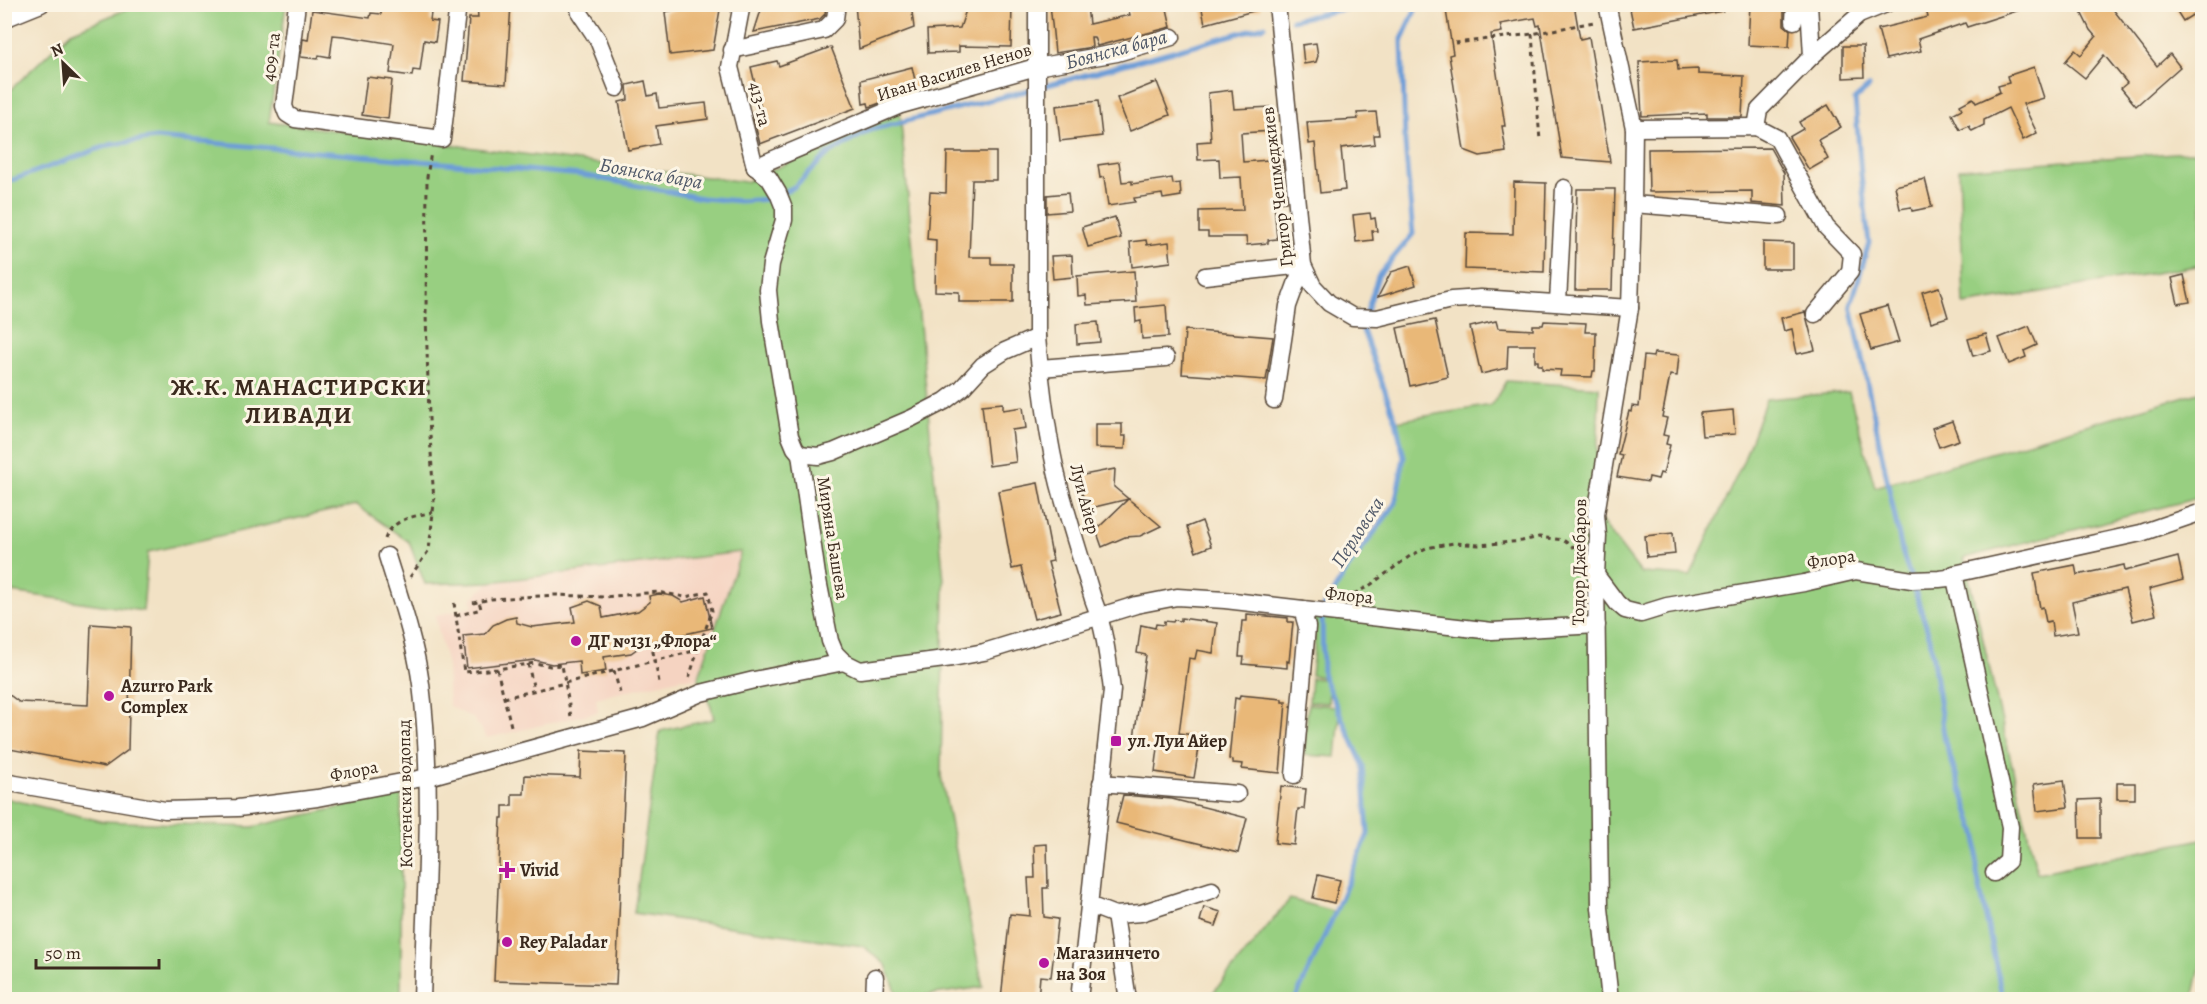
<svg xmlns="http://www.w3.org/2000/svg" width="2207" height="1004" viewBox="0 0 2207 1004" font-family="Alegreya,serif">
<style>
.built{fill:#f5d3c1}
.green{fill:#98cf81;stroke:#6a7c50;stroke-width:1.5}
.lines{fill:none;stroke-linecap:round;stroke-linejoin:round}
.stream{stroke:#6d9dd7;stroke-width:5}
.building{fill:#e9b878}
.minor-casing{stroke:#564637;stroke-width:19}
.path{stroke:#564637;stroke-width:3;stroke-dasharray:4.5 4.5;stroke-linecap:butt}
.minor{stroke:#fff;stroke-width:16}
.poi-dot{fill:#b5179e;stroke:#fcf5e5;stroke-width:2}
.labels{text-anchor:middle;stroke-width:6;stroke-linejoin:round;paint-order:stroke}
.street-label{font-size:18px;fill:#3b2a1e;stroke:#fcf5e5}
.poi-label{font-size:18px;font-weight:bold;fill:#3b2a1e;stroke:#fcf5e5;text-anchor:start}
.water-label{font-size:20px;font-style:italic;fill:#4f5868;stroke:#fcf5e5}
.district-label{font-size:24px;font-weight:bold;letter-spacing:1.5px;fill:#3b2a1e;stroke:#fcf5e5}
</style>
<rect width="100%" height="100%" fill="#fcf5e5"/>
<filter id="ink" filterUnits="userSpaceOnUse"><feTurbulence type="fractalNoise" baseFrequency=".0167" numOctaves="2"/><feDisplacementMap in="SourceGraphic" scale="12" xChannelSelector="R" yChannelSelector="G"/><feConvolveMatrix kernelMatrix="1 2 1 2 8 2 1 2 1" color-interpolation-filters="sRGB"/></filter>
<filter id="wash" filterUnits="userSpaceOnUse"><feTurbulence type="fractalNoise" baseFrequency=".008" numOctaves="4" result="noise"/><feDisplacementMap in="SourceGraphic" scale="24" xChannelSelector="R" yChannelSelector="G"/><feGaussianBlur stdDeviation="1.35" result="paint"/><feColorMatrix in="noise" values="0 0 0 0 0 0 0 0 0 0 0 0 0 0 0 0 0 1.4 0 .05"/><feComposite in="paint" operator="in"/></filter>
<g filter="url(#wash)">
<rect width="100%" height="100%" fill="#f2e2c5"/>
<path class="built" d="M741 552 698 679 682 678 596 698 598 712 487 738 473 718 449 706 447 666 435 616 474 606 471 599 490 582Z"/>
<g class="green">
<path d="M137 5H286L269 122 746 182 900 112 944 581 941 776 983 987 899 999 886 965 863 946 634 913 660 731 714 719 711 707 698 679 741 552 490 582 425 584 409 542 356 505 148 552 143 611 5 591V95L71 32Z"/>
<path d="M2202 151V265L1964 305 1959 169Z"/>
<path d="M1506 381 1599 387 1596 514 1641 573 1690 576 1743 462 1766 399 1849 392 1875 487 2202 391V497L1964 558 2037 873 2202 839V958L2193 999 1207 1000 1290 899 1336 912 1368 834 1363 765 1340 714 1336 757 1304 755 1308 704 1336 706 1329 691 1328 703 1309 702 1311 678 1324 679 1322 610 1351 564 1395 504 1404 457 1396 421 1492 405Z"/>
<path d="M1321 612 1322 677 1311 675C1313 656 1318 634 1312 615Z"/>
<path d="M401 794V999H5V798L101 821 252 827Z"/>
</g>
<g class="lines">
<g class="stream">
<path d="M1292 20 1368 4"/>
<path d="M1869 87 1855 99 1861 174 1869 243 1851 305 1902 551 1930 638 1945 742 1977 836V874L2003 1000"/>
<path d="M4 183 109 145 156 138 582 175 702 198 740 201 770 199 794 187 828 154 870 130 1026 91 1265 26"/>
<path d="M1295 1000 1335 913 1368 834 1363 765 1323 676 1322 610 1351 564 1395 504 1404 457 1396 421 1362 328 1378 276 1413 234 1405 144 1402 39 1418 4"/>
</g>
</g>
<g id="blocks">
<g class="building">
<path d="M382 4H432L430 21 438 22 435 42 424 40 420 71 413 70 412 76 390 73 394 44 344 36 333 35 330 57 319 55 318 59 301 57 303 39 308 40 312 10 370 18 371 13 381 14Z"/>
<path d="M477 4H511L506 84 464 81 469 18H478Z"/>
<path d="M701 4H721L713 50 670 55 665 12Z"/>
<path d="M763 4H826L825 14 820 19 754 32Z"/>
<path d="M855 4H911L914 28 859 49Z"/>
<path d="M968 4H1012L1011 47 959 46V52L928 53 927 30 960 28Z"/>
<path d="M1050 4 1087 6 1089 24 1130 15 1127 4H1166L1171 27 1097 46 1094 37H1091L1092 47 1055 53Z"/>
<path d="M1201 4H1261V9L1205 24Z"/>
<path d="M1445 4H1574L1580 39 1589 37 1610 162 1562 158 1540 25 1537 26 1535 18 1500 24 1502 32 1491 34 1505 126H1502L1506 152 1480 156 1464 150 1449 55 1453 54Z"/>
<path d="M1629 4H1723V11L1634 28Z"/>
<path d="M1750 4H1784V25L1790 30 1789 47 1748 45Z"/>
<path d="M1943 4H2028L2029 7 1967 27 1965 23 1918 39 1921 51 1886 59 1878 29 1928 17 1926 10Z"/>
<path d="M2077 4H2109L2157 66 2170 54 2180 67 2136 106 2121 88 2127 83 2104 55 2085 78 2065 62 2075 50 2081 55 2096 37 2090 30Z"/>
<path d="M2184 4H2202V9L2183 21 2176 10Z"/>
<path d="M1316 43 1318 56 1316 62 1304 64 1302 45Z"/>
<path d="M1843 46H1863L1864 77 1843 78Z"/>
<path d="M831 47 855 108 760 144 752 113 761 109 751 67 777 61 779 66Z"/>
<path d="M1677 60 1678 70 1698 69V74L1744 76 1742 117H1707V113L1642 116 1639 62Z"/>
<path d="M912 67 917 89 872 106 869 107 868 103 863 104 861 80Z"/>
<path d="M2034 67 2044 98 2023 104 2037 133 2023 140 2008 108 1984 120V125L1972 131 1969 126 1960 130 1952 114 1962 109 1960 105 1973 98 1976 103 2000 92 1998 86 2009 83 2007 76Z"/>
<path d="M367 77 392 80 388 119 362 115Z"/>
<path d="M645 81 648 96 657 94 659 108 706 103 708 119 656 126 659 144 628 150 619 102 628 100 627 85Z"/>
<path d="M1157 82 1170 115 1130 131 1117 98Z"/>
<path d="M1232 90 1234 109 1271 107 1273 131 1241 133 1243 162 1282 159 1286 202 1274 203 1277 239 1268 240V243L1247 245 1246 237H1208V232H1199V211L1243 210 1241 177 1220 178 1219 159 1198 160 1197 142 1211 141 1208 93Z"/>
<path d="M1098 101 1102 136 1060 141 1056 106Z"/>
<path d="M1828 105 1841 127 1818 140 1828 159 1809 170 1789 137 1803 129 1799 122Z"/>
<path d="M1376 112 1379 135H1374L1375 144 1341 148 1345 190 1320 193 1315 143 1309 144 1307 122 1358 119 1357 113Z"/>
<path d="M1770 148 1784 173 1785 206 1752 203V191L1649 192 1648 149Z"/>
<path d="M947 152H996V180H972L969 257H991V264H1013V302H959V292L935 291 936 240 927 239 930 192 946 193Z"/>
<path d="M1119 162 1122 182 1132 181V184L1172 178 1173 184 1180 183 1181 196 1163 199 1162 194 1134 198 1135 202 1108 206 1104 177 1100 178 1098 165Z"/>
<path d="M1925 179 1932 207 1912 211 1911 207 1900 209 1895 186Z"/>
<path d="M1514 182 1546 183 1544 272 1465 269 1466 233 1513 234Z"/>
<path d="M1577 189H1615L1612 290H1575Z"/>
<path d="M1068 193 1070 211 1047 213V195Z"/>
<path d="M1370 213 1371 219 1375 218 1377 231H1372L1373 240 1356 242 1353 215Z"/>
<path d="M1115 217 1121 238 1088 247 1082 227Z"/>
<path d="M1146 240 1147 245 1169 242 1171 262 1132 267 1130 242Z"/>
<path d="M1763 242 1793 243V269H1763Z"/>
<path d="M1072 255 1073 277 1053 279 1051 256Z"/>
<path d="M1410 266 1416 285 1378 297 1391 272Z"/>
<path d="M1134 271 1136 302 1087 305 1086 295 1078 296 1077 276Z"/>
<path d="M2184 275 2190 302 2178 304 2172 278Z"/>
<path d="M1939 287 1948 317 1931 322 1922 292Z"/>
<path d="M1166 305 1168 337 1142 339 1141 321 1136 322 1135 308Z"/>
<path d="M1888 306 1899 342 1871 350 1860 314Z"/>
<path d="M1805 312 1815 350 1797 354 1792 329 1784 331 1781 318Z"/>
<path d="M1435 320 1448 377 1410 386 1397 328Z"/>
<path d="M1496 321 1498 328 1533 330V325H1543L1544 321 1586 323 1585 332H1596L1595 371H1593L1592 377 1560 376 1561 370 1542 369V365H1538V361H1535V345H1508L1507 368 1481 374 1470 327Z"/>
<path d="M1098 322 1100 342 1077 344 1076 324Z"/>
<path d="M2029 326 2037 345 2024 351 2026 357 2009 364 1999 338Z"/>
<path d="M1185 330 1273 337 1266 380 1182 374Z"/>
<path d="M1986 334 1991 351 1973 356 1968 339Z"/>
<path d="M1654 353 1679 355 1677 376 1670 375 1662 417 1667 418 1663 435 1668 436 1666 444 1670 445 1663 474 1660 473 1658 479 1649 477 1648 482 1617 477 1622 455 1618 454 1629 411 1631 412 1632 406 1639 407 1644 356 1653 357Z"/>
<path d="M1003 403V410L1023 407 1026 428 1012 430 1016 462 989 466 982 405Z"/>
<path d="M1733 410 1735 434 1702 436 1700 413Z"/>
<path d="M1952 421 1959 440 1939 447 1932 428Z"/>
<path d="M1095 424H1122V436H1126L1125 449 1095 448Z"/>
<path d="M1115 469 1114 487 1161 526 1140 536 1125 537 1102 547 1096 530 1128 499 1086 509 1078 476Z"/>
<path d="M1038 483 1053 561 1048 562 1061 612 1034 619 1021 567 1012 569 998 491Z"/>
<path d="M1202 521 1211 546 1196 552 1187 527Z"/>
<path d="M1673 533 1675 554 1647 557 1645 536Z"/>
<path d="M2178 557 2183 580 2149 589 2156 615 2133 621 2125 589 2072 602 2078 632 2053 636 2051 621 2046 622 2043 607 2040 608 2034 573 2075 565 2077 575 2124 565 2125 571Z"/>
<path d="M659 594 673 596 683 602 705 596 712 628 645 643 631 653 604 657 606 671 580 675 579 661 552 664 535 660 467 668 463 636 485 634 493 625 506 619 516 617 517 623 532 627 575 622 572 607 589 601 601 606 603 618 638 611 650 602 649 596Z"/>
<path d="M1247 614 1288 618V622H1293L1289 662 1287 661V668L1243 664 1244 657H1239L1242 621H1247Z"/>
<path d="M1181 618 1217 623 1213 653 1197 650 1195 659 1189 658 1179 733 1201 736 1194 778 1155 772 1158 748 1133 745 1146 655 1137 653 1141 625 1155 628 1156 624 1164 625V621L1173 622 1174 620 1181 621Z"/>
<path d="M91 624 131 627 128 750 105 767 4 748V691L19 702 88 705Z"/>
<path d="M1240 695 1282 699V702H1286L1280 773 1242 769 1243 764 1233 763V760L1229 759 1235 698 1239 699Z"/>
<path d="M581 751 626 753 616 985 494 981 501 818H503V806H512V794H524L525 775 580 777Z"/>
<path d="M2064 780 2068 807 2037 811 2034 784Z"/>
<rect x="2117" y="783" width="18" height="16"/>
<path d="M1281 786 1306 789 1304 809H1298L1294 845 1275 843Z"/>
<path d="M1123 795 1172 799 1247 818 1238 853 1116 823Z"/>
<path d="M2100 799V838H2080L2079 800Z"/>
<path d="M1047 844 1048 888H1043L1044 917 1058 919 1051 977 1040 976 1038 999H1001L1010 914 1030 916 1028 878H1035L1034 845Z"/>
<path d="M1318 875 1340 880 1334 903 1313 898Z"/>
<path d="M1204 907 1221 912 1216 926 1200 921Z"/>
</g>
</g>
</g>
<g filter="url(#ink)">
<use href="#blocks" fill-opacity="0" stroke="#564637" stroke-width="1.5"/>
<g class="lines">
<g class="minor-casing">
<g id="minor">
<path d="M297 4 284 106 287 114 295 119 442 139 458 4"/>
<path d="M578 4 580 13 598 40 617 88"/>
<path d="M742 4 730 67 755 167"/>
<path d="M1037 4V337C1041 386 1047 436 1059 484 1069 522 1082 561 1093 599 1105 629 1108 659 1112 690L1079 1000"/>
<path d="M1277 4 1303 265 1313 286 1329 303 1353 317 1377 318 1451 300 1481 298 1630 308"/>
<path d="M1607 4 1634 128 1633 204 1630 308 1596 514 1598 536 1596 575 1600 908 1610 1000"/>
<path d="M1809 4 1812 56"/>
<path d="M4 19 41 4"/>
<path d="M1794 21 1795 4"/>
<path d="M732 50 824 30 835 19 837 4"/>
<path d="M1756 127 1759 110 1812 56 1859 15 1886 4"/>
<path d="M1634 128 1756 127 1777 138 1826 227 1852 254 1850 272 1815 314"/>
<path d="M755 167 769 178 778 193 784 208V220L771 264 768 290 771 321 790 436 795 448 800 454 817 575 830 641 835 653 844 662 860 670 952 658 984 652 1136 605 1177 597 1225 600 1492 631 1597 625"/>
<path d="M755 167 901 105 1036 67 1117 53 1172 37"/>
<path d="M1633 204 1779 216"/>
<path d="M1205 276 1303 265 1288 306 1274 400"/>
<path d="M1558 302 1564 188"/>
<path d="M1040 368 1166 358"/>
<path d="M800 454 818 456 833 452 912 418 945 401 962 388 983 365 1005 351 1037 337"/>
<path d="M387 556C400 598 415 641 421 684 434 787 425 896 422 1000"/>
<path d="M1954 574 2010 827 2008 861 1994 873"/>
<path d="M1596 575 1617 603 1625 610 1641 614 1667 606 1804 583 1856 571 1912 580 1939 579 1948 578 1954 574 2141 533 2202 512"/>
<path d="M1294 775 1307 627 1302 609"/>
<path d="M4 782 165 810 238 808 317 798 428 777 643 718 701 693 754 680 844 662"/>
<path d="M1101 783 1237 794"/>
<path d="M1089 905 1115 915 1141 913 1212 890"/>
<path d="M1115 915 1128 1000"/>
<path d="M874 1000 875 977"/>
</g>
</g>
<g class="path">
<path d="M1532 34 1540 141"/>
<path d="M1455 43 1532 34 1594 22"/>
<path d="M385 539C393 518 413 517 433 512"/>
<path d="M410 577 429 550 434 503 429 418 426 314 427 177 431 152"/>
<path d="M1346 598 1369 586 1410 556 1426 548 1454 543 1479 545 1522 541 1539 537 1563 540 1573 547 1582 543"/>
<path d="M454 603 464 672 497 669 535 663 550 666 562 665 571 717"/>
<path d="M473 603 491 599 555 595 604 597 658 592 685 597 708 592 712 611 698 650"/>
<path d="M456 616 481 609 479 601"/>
<path d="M651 642 659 682"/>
<path d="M528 664 534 690"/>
<path d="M497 669 512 730"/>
<path d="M614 671 620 693"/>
<path d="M504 698 698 650 689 678"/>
</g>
<use href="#minor" class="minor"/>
</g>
</g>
<g class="poi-dot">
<circle cx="576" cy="641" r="6"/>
<circle cx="109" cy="696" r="6"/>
<rect x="1110" y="735" width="12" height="12" rx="3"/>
<path d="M504 861h6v6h6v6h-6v6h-6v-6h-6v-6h6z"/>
<circle cx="507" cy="942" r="6"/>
<circle cx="1044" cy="963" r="6"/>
</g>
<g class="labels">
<g class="street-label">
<text transform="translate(271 57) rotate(-83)" y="6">409-та</text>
<text transform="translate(954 72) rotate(-17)" y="6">Иван Василев Ненов</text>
<text transform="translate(760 104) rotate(76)" y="6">413-та</text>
<text transform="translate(1277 187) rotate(-97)" y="6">Григор Чешмеджиев</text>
<text transform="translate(1085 499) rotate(75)" y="6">Луи Айер</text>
<text transform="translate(833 538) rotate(81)" y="6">Миряна Башева</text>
<text transform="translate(1831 559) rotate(-9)" y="6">Флора</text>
<text transform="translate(1579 562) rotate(-89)" y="6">Тодор Джебаров</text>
<text transform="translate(1349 595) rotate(6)" y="6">Флора</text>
<text transform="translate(354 771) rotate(-11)" y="6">Флора</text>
<text transform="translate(405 794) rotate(-91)" y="6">Костенски водопад</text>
</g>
<g class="poi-label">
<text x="588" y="647">ДГ №131 „Флора“</text>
<text x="121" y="692">Azurro Park<tspan x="121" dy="21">Complex</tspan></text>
<text x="1128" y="747">ул. Луи Айер</text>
<text x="520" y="876">Vivid</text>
<text x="519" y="948">Rey Paladar</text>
<text x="1056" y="959">Магазинчето<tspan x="1056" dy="21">на Зоя</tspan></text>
</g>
<g class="water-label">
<text transform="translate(1116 49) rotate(-15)" y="7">Боянска бара</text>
<text transform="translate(651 173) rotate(10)" y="7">Боянска бара</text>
<text transform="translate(1357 532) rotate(-57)" y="7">Перловска</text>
</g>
<g class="district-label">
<text x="299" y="395">Ж.К. МАНАСТИРСКИ<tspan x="299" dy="28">ЛИВАДИ</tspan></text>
</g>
</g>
<rect width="2207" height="1004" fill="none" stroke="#fcf5e5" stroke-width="24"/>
<g transform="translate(63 63) rotate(335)" stroke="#fcf5e5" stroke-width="4.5" paint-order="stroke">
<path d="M0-4.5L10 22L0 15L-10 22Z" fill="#3b2a1e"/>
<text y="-9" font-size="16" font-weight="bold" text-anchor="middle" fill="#3b2a1e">N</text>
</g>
<path d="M36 959v9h123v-9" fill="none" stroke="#3b2a1e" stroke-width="3"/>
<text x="45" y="959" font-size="18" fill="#3b2a1e" stroke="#fcf5e5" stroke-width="4.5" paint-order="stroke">50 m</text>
</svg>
